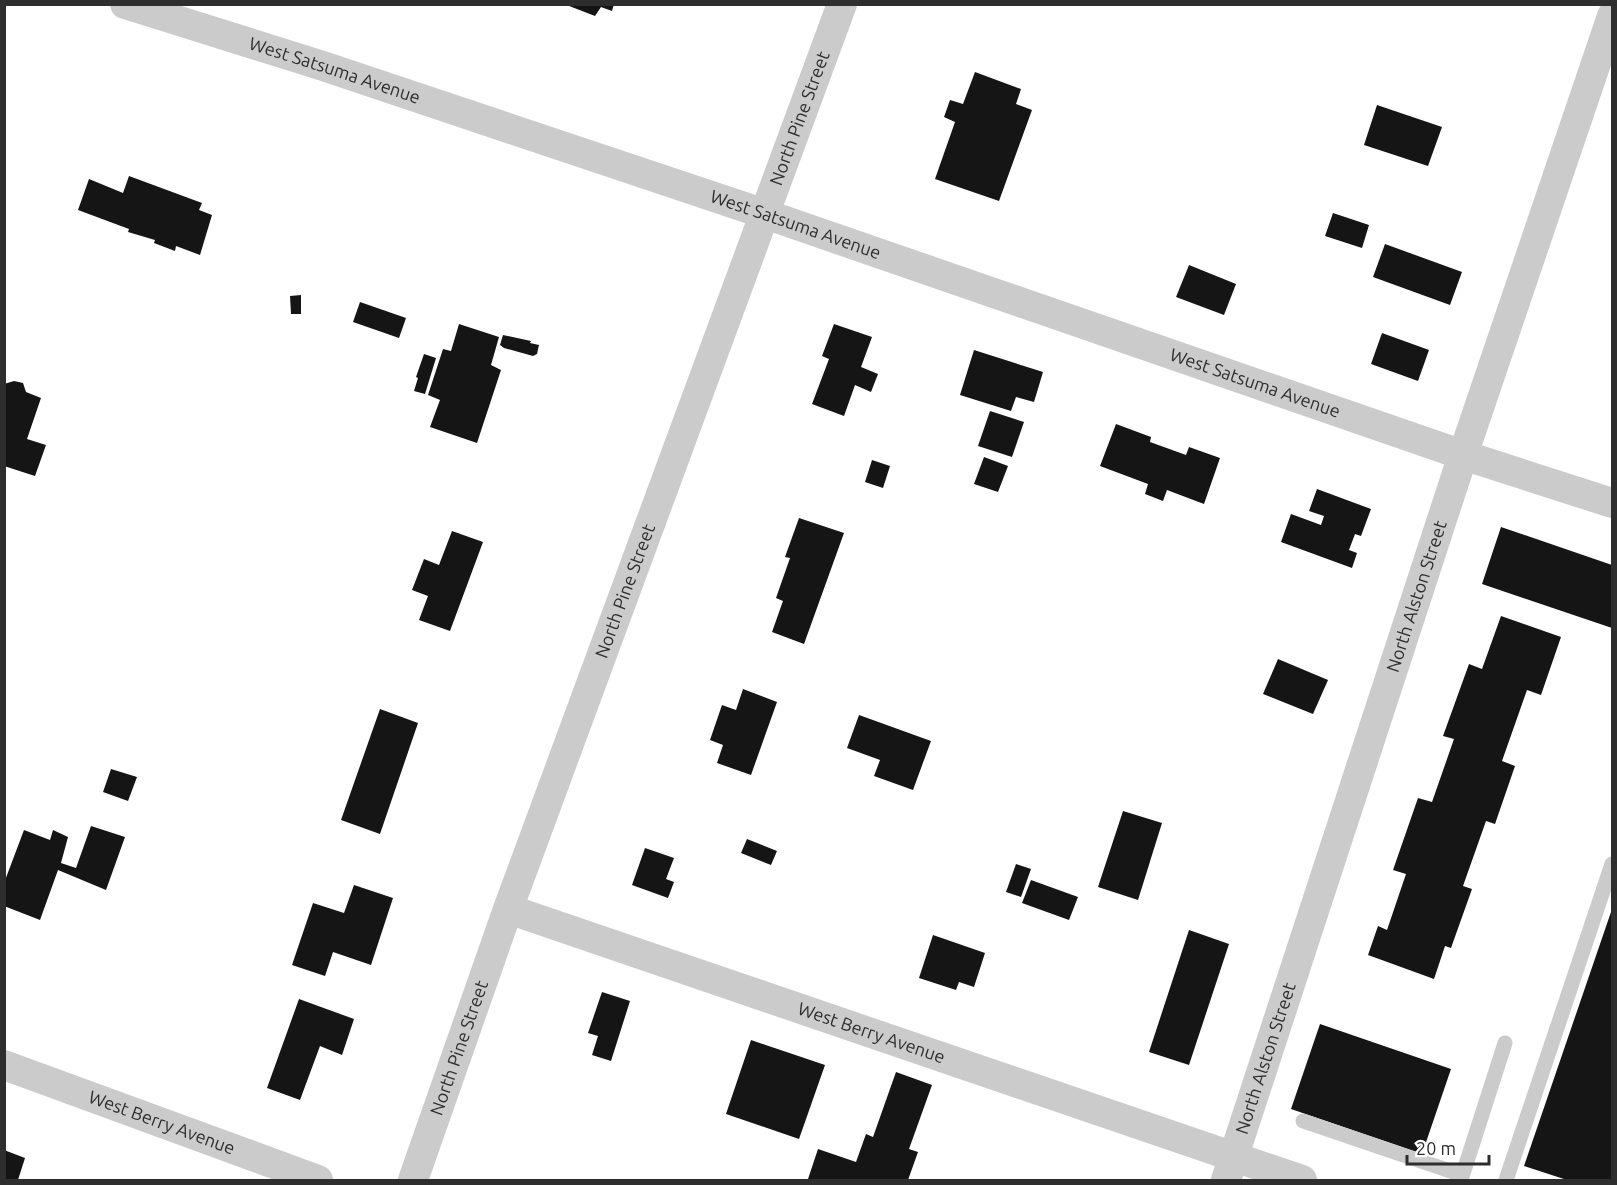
<svg xmlns="http://www.w3.org/2000/svg" width="1617" height="1185" viewBox="0 0 1617 1185" font-family="Ubuntu,sans-serif">
<style>
.building{fill:#151515}
.lines{fill:none;stroke-linecap:round;stroke-linejoin:round}
.service{stroke:#cbcbcb;stroke-width:15}
.minor{stroke:#cbcbcb;stroke-width:30}
.labels{text-anchor:middle;stroke-width:6;stroke-linejoin:round;paint-order:stroke}
.street-label{font-size:18px;fill:#2e2e2e;stroke:#fff}
</style>
<rect width="100%" height="100%" fill="#fff"/>
<g class="building">
<path d="M564 4H614L612 11 601 7 595 16Z"/>
<path d="M975 72 1021 89 1016 104 1032 110 999 201 935 179 955 122 944 117 950 100 963 104Z"/>
<path d="M1377 105 1442 127 1428 166 1364 145Z"/>
<path d="M129 176 202 203 199 210 212 215 200 255 176 246 175 251 154 243 155 240 128 232 129 229 78 210 89 179 123 193Z"/>
<path d="M1333 213 1369 225 1362 248 1325 236Z"/>
<path d="M1385 244 1462 272 1450 305 1373 277Z"/>
<path d="M1189 265 1236 284 1224 315 1176 297Z"/>
<path d="M301 295V314H291L290 296Z"/>
<path d="M360 302 406 318 399 338 353 322Z"/>
<path d="M459 324 499 337 491 365 501 370 477 443 430 427 440 400 428 395 443 349 451 351Z"/>
<path d="M834 324 872 337 861 367 878 374 871 392 855 385 844 416 812 404 829 359 822 356Z"/>
<path d="M1382 333 1429 350 1418 381 1371 364Z"/>
<path d="M503 335 531 341 530 343 539 345 537 354 533 356 504 348 500 345Z"/>
<path d="M974 350 1043 372 1034 402 1016 397 1011 411 960 395Z"/>
<path d="M424 354 436 358 425 394 414 391 418 378 416 377Z"/>
<path d="M14 381 23 383 26 392 41 398 27 439 46 445 35 476 4 466V384Z"/>
<path d="M990 411 1024 422 1012 457 978 446Z"/>
<path d="M1116 424 1151 437 1150 442 1186 455 1189 447 1220 458 1204 504 1167 490 1163 501 1145 494 1148 484 1100 466Z"/>
<path d="M984 457 1008 466 998 492 974 484Z"/>
<path d="M872 460 890 466 883 488 865 482Z"/>
<path d="M1317 489 1371 509 1361 536 1355 534 1349 550 1357 553 1352 568 1281 542 1291 514 1321 525 1324 516 1309 511Z"/>
<path d="M799 518 844 533 804 644 772 632 783 601 776 598 790 558 785 557Z"/>
<path d="M1501 527 1612 565V628L1482 584Z"/>
<path d="M452 531 483 542 450 631 419 620 428 596 412 590 424 559 439 565Z"/>
<path d="M1501 616 1561 637 1541 695 1527 690 1502 761 1515 766 1495 824 1486 821 1463 886 1472 889 1451 948 1445 946 1434 979 1368 955 1378 926 1387 930 1406 874 1393 870 1418 798 1432 802 1454 739 1443 736 1469 664 1482 669Z"/>
<path d="M1278 659 1328 680 1313 714 1263 694Z"/>
<path d="M743 689 777 702 751 775 717 763 723 745 710 740 722 705 736 710Z"/>
<path d="M380 709 418 723 380 834 341 820Z"/>
<path d="M859 715 931 741 913 790 874 776 880 760 847 748Z"/>
<path d="M111 769 137 777 128 801 103 792Z"/>
<path d="M1123 811 1162 823 1138 900 1098 887Z"/>
<path d="M91 826 125 837 106 890 58 870 40 920 4 906V883L24 830 50 840 53 830 68 837 61 863 76 868Z"/>
<path d="M747 839 777 851 771 865 741 853Z"/>
<path d="M645 848 674 858 666 879 674 882 668 898 632 885Z"/>
<path d="M1016 864 1031 869 1021 897 1006 892Z"/>
<path d="M1031 880 1078 897 1069 920 1022 903Z"/>
<path d="M354 885 393 898 371 965 333 952 325 976 292 965 313 903 344 913Z"/>
<path d="M1612 909V1180H1567L1524 1166Z"/>
<path d="M1189 930 1229 944 1189 1065 1149 1052Z"/>
<path d="M933 935 985 953 974 987 959 982 956 990 919 978Z"/>
<path d="M602 992 630 1001 611 1061 592 1055 598 1036 588 1033Z"/>
<path d="M299 999 354 1019 342 1055 320 1046 300 1100 267 1088Z"/>
<path d="M1320 1024 1451 1069 1422 1154 1291 1109Z"/>
<path d="M751 1040 825 1065 799 1139 726 1114Z"/>
<path d="M896 1072 932 1085 909 1149 918 1152 908 1180 808 1179 818 1149 856 1162 866 1134 873 1137Z"/>
<path d="M4 1150 25 1158 18 1180H4Z"/>
</g>
<g class="lines">
<g class="service">
<path d="M1303 1121 1462 1175"/>
<path d="M1461 1180 1505 1043"/>
<path d="M1506 1180 1612 864"/>
</g>
<g class="minor">
<path id="s1" d="M125 4 323 66 765 214 1463 455 1612 503"/>
<path id="s2" d="M508 909 1302 1180"/>
<path id="s3" d="M4 1065 318 1180"/>
<path id="s4" d="M413 1180 508 909 842 4"/>
<path id="s5" d="M1226 1180 1463 455 1612 16"/>
</g>
</g>
<g class="labels">
<g class="street-label">
<text dy="6" stroke="none"><textPath href="#s1" startOffset="220">West Satsuma Avenue</textPath></text>
<text dy="6" stroke="none"><textPath href="#s4" startOffset="1130">North Pine Street</textPath></text>
<text dy="6" stroke="none"><textPath href="#s1" startOffset="706">West Satsuma Avenue</textPath></text>
<text dy="6" stroke="none"><textPath href="#s1" startOffset="1192">West Satsuma Avenue</textPath></text>
<text dy="6" stroke="none"><textPath href="#s4" startOffset="626">North Pine Street</textPath></text>
<text dy="6" stroke="none"><textPath href="#s5" startOffset="614">North Alston Street</textPath></text>
<text dy="6" stroke="none"><textPath href="#s2" startOffset="384">West Berry Avenue</textPath></text>
<text dy="6" stroke="none"><textPath href="#s4" startOffset="140">North Pine Street</textPath></text>
<text dy="6" stroke="none"><textPath href="#s5" startOffset="128">North Alston Street</textPath></text>
<text dy="6" stroke="none"><textPath href="#s3" startOffset="168">West Berry Avenue</textPath></text>
</g>
</g>
<rect width="1617" height="1185" fill="none" stroke="#2e2e2e" stroke-width="12"/>
<path d="M1407 1155v9h82v-9" fill="none" stroke="#2e2e2e" stroke-width="3"/>
<text x="1416" y="1155" font-size="18" fill="#2e2e2e" stroke="#ffffff" stroke-width="4.5" paint-order="stroke">20 m</text>
</svg>
